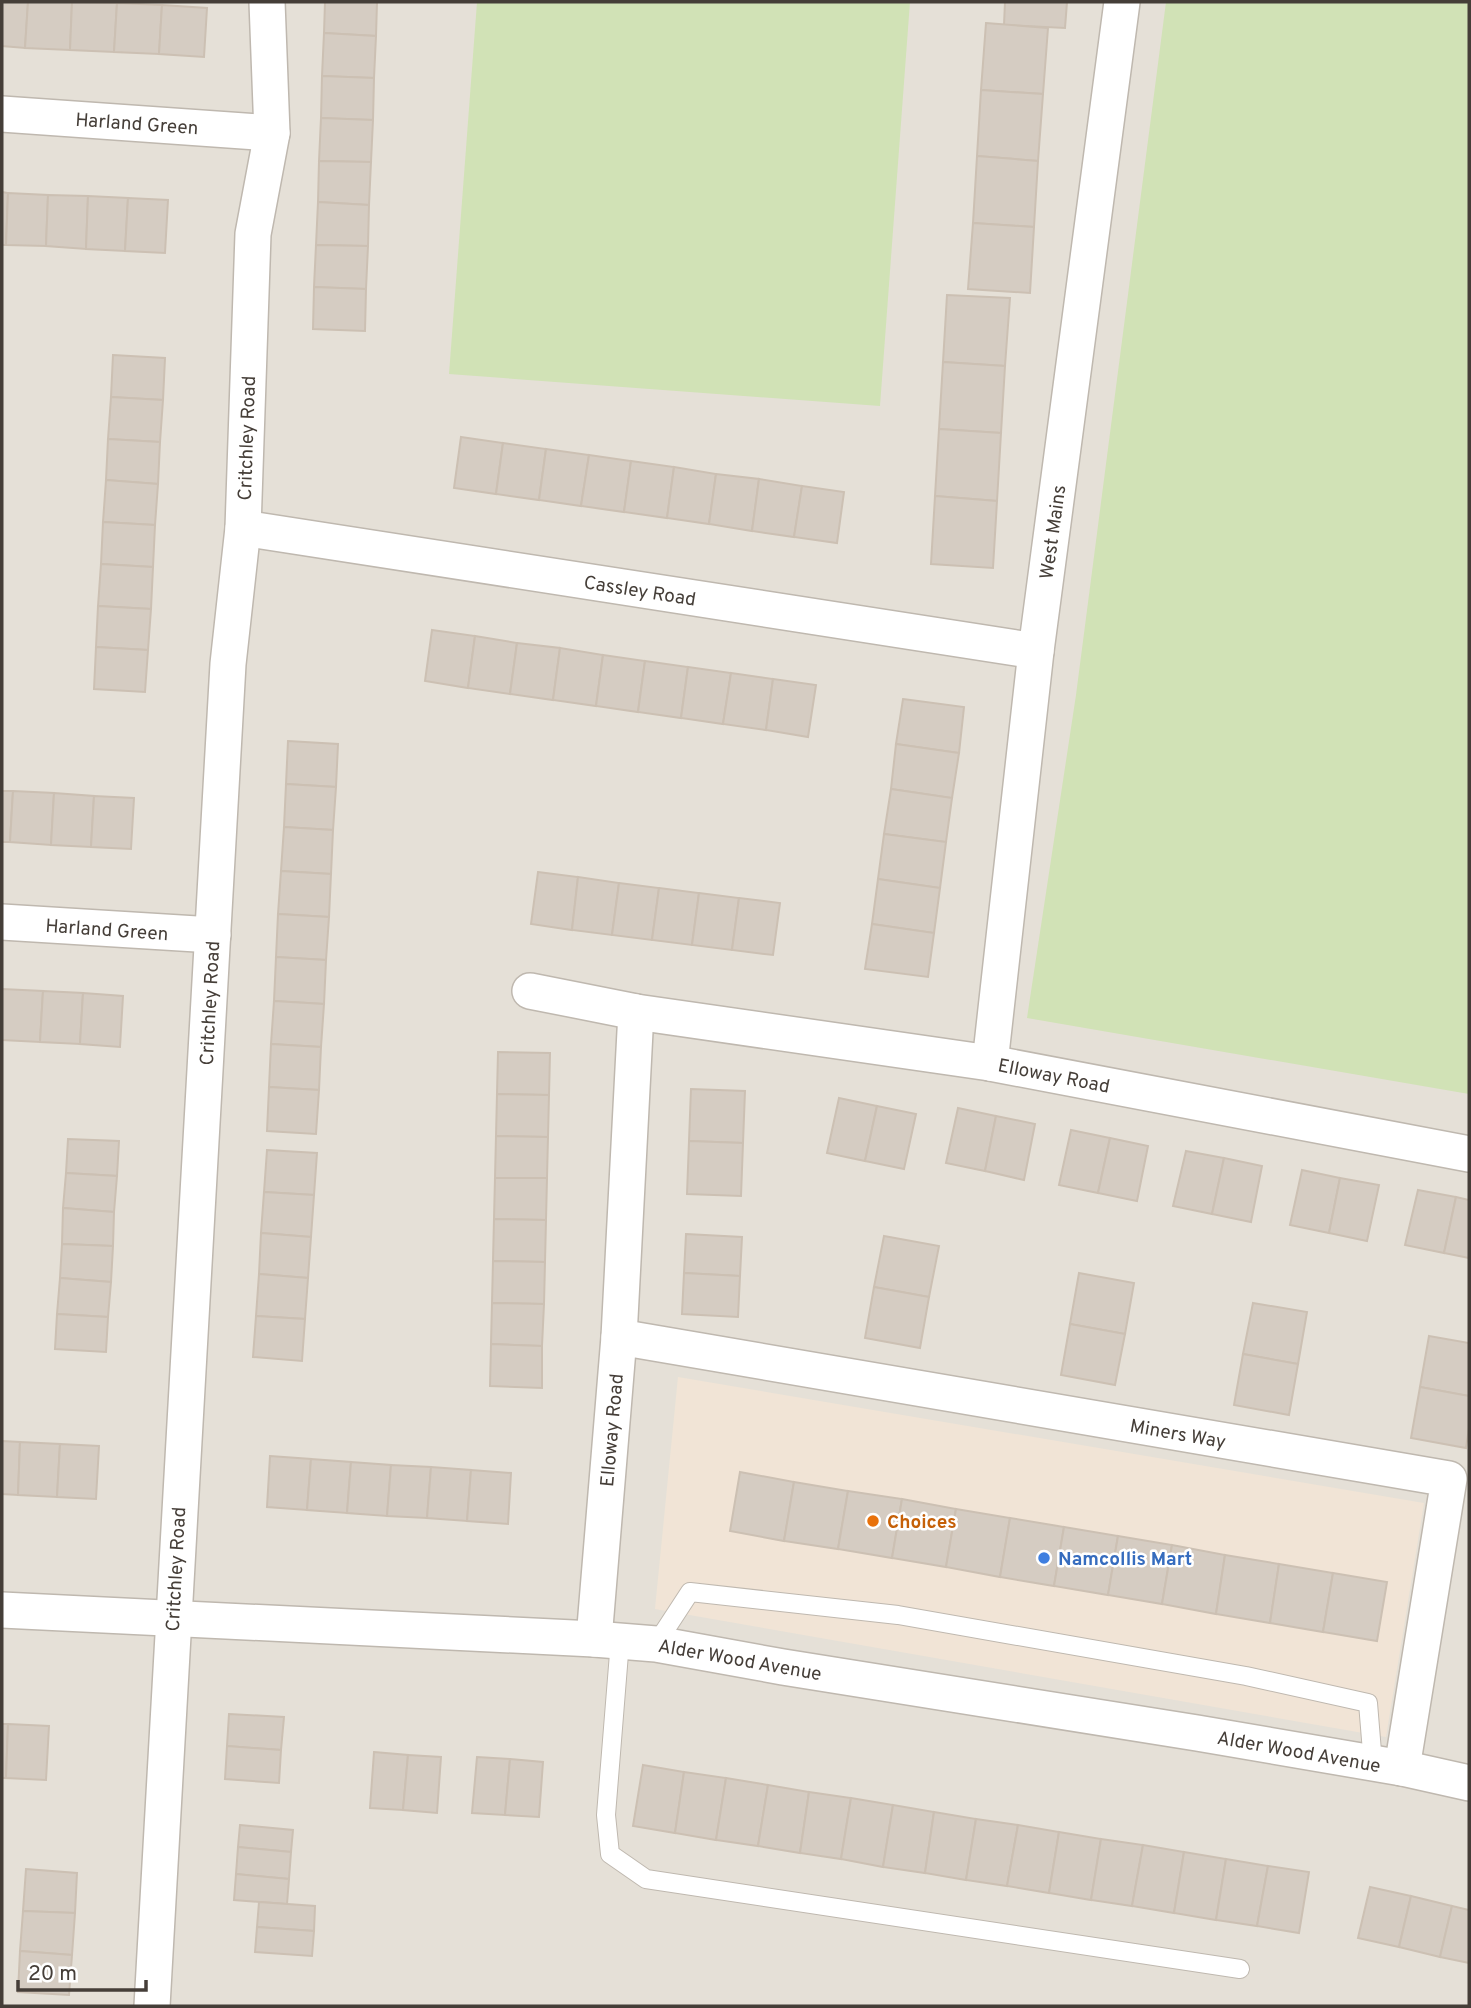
<svg xmlns="http://www.w3.org/2000/svg" width="1471" height="2008" viewBox="0 0 1471 2008" font-family="Overpass,sans-serif">
<style>
.residential{fill:#e5e0d7}
.commercial{fill:#f1e4d6}
.green{fill:#d1e2b6}
.building{fill:#d5ccc2;stroke:#ccc0b3;stroke-width:2}
.lines{fill:none;stroke-linecap:round;stroke-linejoin:round}
.lane-casing{stroke:#bfb8af;stroke-width:20}
.street-casing{stroke:#bfb8af;stroke-width:38}
.lane{stroke:#fff;stroke-width:18}
.street{stroke:#fff;stroke-width:35}
.food-dot{fill:#e8710a;stroke:#fff;stroke-width:2.5}
.shop-dot{fill:#3f7fe0;stroke:#fff;stroke-width:2.5}
.labels{text-anchor:middle;stroke-width:5;stroke-linejoin:round;paint-order:stroke}
.street-label{font-size:19px;fill:#453e38;stroke:#fff}
.food-label{font-size:19px;font-weight:bold;fill:#c56008;stroke:#fff;text-anchor:start}
.shop-label{font-size:19px;font-weight:bold;fill:#366cbe;stroke:#fff;text-anchor:start}
</style>
<rect width="100%" height="100%" fill="#f2eee8"/>
<rect class="residential" x="2" y="2" width="1467" height="2004"/>
<path class="commercial" d="M678 1377 1424 1503 1386 1737 655 1609Z"/>
<g class="green">
<path d="M477 2H910L880 406 449 374Z"/>
<path d="M1166 2H1469V1094L1027 1018 1076 695Z"/>
</g>
<g class="building">
<path d="M2 2H28L25 48 2 46Z"/>
<path d="M28 2H72L70 50 25 48Z"/>
<path d="M72 2 117 3 114 52 70 50Z"/>
<path d="M325 2H377L376 36 324 33Z"/>
<path d="M1005 2H1067L1065 28 1004 25Z"/>
<path d="M117 3 162 5 159 54 114 52Z"/>
<path d="M162 5 207 8 204 57 159 54Z"/>
<path d="M986 23 1048 28 1043 94 981 90Z"/>
<path d="M324 33 376 36 374 78 322 76Z"/>
<path d="M322 76 374 78 373 120 321 118Z"/>
<path d="M981 90 1043 94 1038 161 977 156Z"/>
<path d="M321 118 373 120 371 162 319 161Z"/>
<path d="M977 156 1038 161 1034 227 973 223Z"/>
<path d="M319 161 371 162 369 205 318 202Z"/>
<path d="M2 192 8 193 6 245H2Z"/>
<path d="M8 193 48 195 46 246 6 245Z"/>
<path d="M48 195 88 196 86 249 46 246Z"/>
<path d="M88 196 128 198 125 251 86 249Z"/>
<path d="M128 198 168 200 165 253 125 251Z"/>
<path d="M318 202 369 205 368 246 316 245Z"/>
<path d="M973 223 1034 227 1030 293 968 289Z"/>
<path d="M316 245 368 246 366 289 314 287Z"/>
<path d="M314 287 366 289 365 331 313 329Z"/>
<path d="M947 295 1010 298 1005 366 943 362Z"/>
<path d="M113 355 165 358 163 400 111 397Z"/>
<path d="M943 362 1005 366 1001 433 939 429Z"/>
<path d="M111 397 163 400 160 442 108 439Z"/>
<path d="M939 429 1001 433 997 501 935 496Z"/>
<path d="M461 437 503 443 496 494 454 488Z"/>
<path d="M108 439 160 442 158 484 106 480Z"/>
<path d="M503 443 546 449 539 500 496 494Z"/>
<path d="M546 449 589 455 581 506 539 500Z"/>
<path d="M589 455 631 461 624 512 581 506Z"/>
<path d="M631 461 674 467 667 518 624 512Z"/>
<path d="M674 467 716 474 709 524 667 518Z"/>
<path d="M716 474 759 479 752 531 709 524Z"/>
<path d="M759 479 802 486 794 537 752 531Z"/>
<path d="M106 480 158 484 155 525 103 522Z"/>
<path d="M802 486 844 492 837 543 794 537Z"/>
<path d="M935 496 997 501 993 568 931 564Z"/>
<path d="M103 522 155 525 153 567 101 564Z"/>
<path d="M101 564 153 567 151 609 98 606Z"/>
<path d="M98 606 151 609 148 650 96 647Z"/>
<path d="M432 630 475 636 468 688 425 681Z"/>
<path d="M475 636 517 643 510 694 468 688Z"/>
<path d="M517 643 560 648 553 700 510 694Z"/>
<path d="M96 647 148 650 145 692 94 689Z"/>
<path d="M560 648 603 655 596 706 553 700Z"/>
<path d="M603 655 645 661 638 712 596 706Z"/>
<path d="M645 661 688 667 681 718 638 712Z"/>
<path d="M688 667 731 673 723 724 681 718Z"/>
<path d="M731 673 773 679 766 730 723 724Z"/>
<path d="M773 679 816 685 808 737 766 730Z"/>
<path d="M903 699 964 707 959 753 896 744Z"/>
<path d="M288 741 338 744 336 787 286 784Z"/>
<path d="M896 744 959 753 952 798 891 789Z"/>
<path d="M286 784 336 787 333 830 284 827Z"/>
<path d="M891 789 952 798 946 842 884 834Z"/>
<path d="M2 791H13L10 842H2Z"/>
<path d="M13 791 54 793 51 845 10 842Z"/>
<path d="M54 793 94 796 91 847 51 845Z"/>
<path d="M94 796 134 798 131 849 91 847Z"/>
<path d="M284 827 333 830 331 874 281 871Z"/>
<path d="M884 834 946 842 940 888 878 879Z"/>
<path d="M281 871 331 874 329 917 278 914Z"/>
<path d="M538 872 578 877 572 930 531 924Z"/>
<path d="M578 877 619 883 612 935 572 930Z"/>
<path d="M878 879 940 888 934 933 872 924Z"/>
<path d="M619 883 659 888 652 940 612 935Z"/>
<path d="M659 888 699 893 692 945 652 940Z"/>
<path d="M699 893 739 898 732 950 692 945Z"/>
<path d="M739 898 780 903 773 955 732 950Z"/>
<path d="M278 914 329 917 326 960 276 957Z"/>
<path d="M872 924 934 933 928 977 865 969Z"/>
<path d="M276 957 326 960 324 1004 274 1001Z"/>
<path d="M2 989 43 991 40 1042 2 1040Z"/>
<path d="M43 991 83 993 80 1044 40 1042Z"/>
<path d="M83 993 123 996 120 1047 80 1044Z"/>
<path d="M274 1001 324 1004 321 1047 271 1044Z"/>
<path d="M271 1044 321 1047 319 1090 269 1087Z"/>
<path d="M498 1052 550 1053 549 1095 497 1094Z"/>
<path d="M269 1087 319 1090 316 1134 267 1131Z"/>
<path d="M691 1089 745 1091 743 1143 689 1141Z"/>
<path d="M497 1094 549 1095 548 1137 496 1136Z"/>
<path d="M839 1098 877 1106 865 1161 827 1153Z"/>
<path d="M877 1106 916 1114 904 1169 865 1161Z"/>
<path d="M958 1108 996 1116 985 1171 946 1163Z"/>
<path d="M996 1116 1035 1124 1024 1180 985 1171Z"/>
<path d="M1071 1130 1110 1138 1098 1193 1059 1185Z"/>
<path d="M496 1136 548 1137 547 1178H495Z"/>
<path d="M1110 1138 1148 1146 1137 1201 1098 1193Z"/>
<path d="M68 1139 119 1141 117 1176 66 1173Z"/>
<path d="M689 1141 743 1143 741 1196 687 1194Z"/>
<path d="M267 1150 317 1153 314 1195 264 1192Z"/>
<path d="M1186 1151 1224 1158 1212 1214 1173 1206Z"/>
<path d="M1224 1158 1262 1166 1251 1222 1212 1214Z"/>
<path d="M1302 1170 1340 1178 1329 1233 1290 1225Z"/>
<path d="M66 1173 117 1176 114 1212 63 1208Z"/>
<path d="M495 1178H547L546 1220 494 1219Z"/>
<path d="M1340 1178 1379 1185 1367 1241 1329 1233Z"/>
<path d="M1418 1190 1456 1197 1444 1253 1405 1245Z"/>
<path d="M264 1192 314 1195 311 1237 261 1233Z"/>
<path d="M1456 1197 1469 1200V1258L1444 1253Z"/>
<path d="M63 1208 114 1212 113 1246 62 1244Z"/>
<path d="M494 1219 546 1220 545 1262 493 1261Z"/>
<path d="M261 1233 311 1237 308 1278 259 1274Z"/>
<path d="M686 1234 742 1237 740 1276 684 1273Z"/>
<path d="M884 1236 939 1246 929 1297 874 1287Z"/>
<path d="M62 1244 113 1246 111 1282 60 1278Z"/>
<path d="M493 1261 545 1262 544 1304 492 1303Z"/>
<path d="M684 1273 740 1276 738 1317 682 1314Z"/>
<path d="M1079 1273 1134 1283 1125 1334 1070 1324Z"/>
<path d="M259 1274 308 1278 305 1319 256 1316Z"/>
<path d="M60 1278 111 1282 108 1317 57 1314Z"/>
<path d="M874 1287 929 1297 920 1348 865 1338Z"/>
<path d="M492 1303 544 1304 542 1346 491 1344Z"/>
<path d="M1253 1303 1307 1312 1298 1364 1243 1354Z"/>
<path d="M57 1314 108 1317 106 1352 55 1349Z"/>
<path d="M256 1316 305 1319 302 1361 253 1357Z"/>
<path d="M1070 1324 1125 1334 1115 1385 1061 1375Z"/>
<path d="M1429 1336 1469 1343V1396L1420 1387Z"/>
<path d="M491 1344 542 1346V1388L490 1386Z"/>
<path d="M1243 1354 1298 1364 1289 1415 1234 1405Z"/>
<path d="M1420 1387 1469 1396V1428L1466 1448 1411 1438Z"/>
<path d="M2 1441 20 1442 18 1495 2 1494Z"/>
<path d="M20 1442 60 1444 57 1497 18 1495Z"/>
<path d="M60 1444 99 1446 96 1499 57 1497Z"/>
<path d="M270 1456 311 1459 307 1510 267 1507Z"/>
<path d="M311 1459 351 1462 347 1513 307 1510Z"/>
<path d="M351 1462 391 1465 387 1516 347 1513Z"/>
<path d="M391 1465 431 1467 427 1518 387 1516Z"/>
<path d="M431 1467 471 1470 467 1521 427 1518Z"/>
<path d="M471 1470 511 1473 508 1524 467 1521Z"/>
<path d="M740 1472 794 1482 784 1541 730 1531Z"/>
<path d="M794 1482 848 1491 838 1549 784 1541Z"/>
<path d="M848 1491 902 1499 892 1558 838 1549Z"/>
<path d="M902 1499 956 1509 946 1567 892 1558Z"/>
<path d="M956 1509 1010 1518 1000 1577 946 1567Z"/>
<path d="M1010 1518 1064 1527 1054 1586 1000 1577Z"/>
<path d="M1064 1527 1118 1536 1108 1595 1054 1586Z"/>
<path d="M1118 1536 1172 1545 1162 1604 1108 1595Z"/>
<path d="M1172 1545 1225 1555 1216 1614 1162 1604Z"/>
<path d="M1225 1555 1279 1564 1270 1623 1216 1614Z"/>
<path d="M1279 1564 1333 1573 1323 1632 1270 1623Z"/>
<path d="M1333 1573 1387 1582 1377 1641 1323 1632Z"/>
<path d="M229 1714 284 1717 281 1750 227 1746Z"/>
<path d="M2 1724H8L6 1778H2Z"/>
<path d="M8 1724 49 1726 46 1780 6 1778Z"/>
<path d="M227 1746 281 1750 279 1783 225 1779Z"/>
<path d="M374 1752 408 1755 403 1810 370 1808Z"/>
<path d="M408 1755 441 1757 437 1813 403 1810Z"/>
<path d="M477 1757 510 1759 505 1815 472 1813Z"/>
<path d="M510 1759 543 1762 539 1817 505 1815Z"/>
<path d="M643 1765 684 1772 675 1833 633 1826Z"/>
<path d="M684 1772 726 1778 716 1840 675 1833Z"/>
<path d="M726 1778 768 1785 758 1846 716 1840Z"/>
<path d="M768 1785 809 1792 800 1853 758 1846Z"/>
<path d="M809 1792 851 1798 841 1859 800 1853Z"/>
<path d="M851 1798 893 1805 883 1867 841 1859Z"/>
<path d="M893 1805 934 1812 925 1873 883 1867Z"/>
<path d="M934 1812 976 1819 966 1880 925 1873Z"/>
<path d="M976 1819 1018 1825 1007 1886 966 1880Z"/>
<path d="M240 1825 293 1830 291 1852 238 1847Z"/>
<path d="M1018 1825 1059 1832 1049 1893 1007 1886Z"/>
<path d="M1059 1832 1101 1839 1091 1900 1049 1893Z"/>
<path d="M1101 1839 1143 1845 1132 1906 1091 1900Z"/>
<path d="M1143 1845 1184 1852 1174 1913 1132 1906Z"/>
<path d="M238 1847 291 1852 289 1879 236 1874Z"/>
<path d="M1184 1852 1226 1859 1216 1920 1174 1913Z"/>
<path d="M1226 1859 1268 1866 1257 1926 1216 1920Z"/>
<path d="M1268 1866 1309 1872 1299 1933 1257 1926Z"/>
<path d="M26 1869 77 1873 75 1913 23 1911Z"/>
<path d="M236 1874 289 1879 287 1904 234 1900Z"/>
<path d="M1370 1887 1411 1896 1399 1947 1358 1938Z"/>
<path d="M1411 1896 1452 1906 1440 1957 1399 1947Z"/>
<path d="M259 1902 315 1906 314 1931 257 1927Z"/>
<path d="M1452 1906 1469 1910V1963L1440 1957Z"/>
<path d="M23 1911 75 1913 72 1955 20 1951Z"/>
<path d="M257 1927 314 1931 312 1956 255 1952Z"/>
<path d="M20 1951 72 1955 69 1995 18 1992Z"/>
</g>
<g class="lines">
<g class="lane-casing">
<g id="lane">
<path d="M620 1641 606 1815 610 1854 646 1879 1240 1969"/>
<path d="M656 1644 690 1592 898 1615 1246 1676 1368 1703 1373 1764"/>
</g>
</g>
<g class="street-casing">
<g id="street">
<path d="M2 114 272 133"/>
<path d="M243 528 1036 651"/>
<path d="M2 922 213 935"/>
<path d="M530 991 636 1012 990 1063 1469 1154"/>
<path d="M990 1063 1036 651 1122 2"/>
<path d="M619 1337 1449 1479 1402 1768"/>
<path d="M2 1610 594 1639 656 1644 783 1667 1197 1733 1402 1768 1469 1783"/>
<path d="M594 1639 619 1337 636 1012"/>
<path d="M152 2006 228 664 243 528 253 234 272 133 267 2"/>
</g>
</g>
<use href="#lane" class="lane"/>
<use href="#street" class="street"/>
</g>
<circle class="food-dot" cx="873" cy="1521" r="7"/>
<circle class="shop-dot" cx="1044" cy="1558" r="7"/>
<g class="labels">
<g class="street-label">
<text transform="translate(137 123) rotate(4)" y="7">Harland Green</text>
<text transform="translate(246 438) rotate(-88)" y="7">Critchley Road</text>
<text transform="translate(1052 532) rotate(-82)" y="7">West Mains</text>
<text transform="translate(640 590) rotate(9)" y="7">Cassley Road</text>
<text transform="translate(107 929) rotate(4)" y="7">Harland Green</text>
<text transform="translate(209 1003) rotate(-87)" y="7">Critchley Road</text>
<text transform="translate(1054 1075) rotate(11)" y="7">Elloway Road</text>
<text transform="translate(611 1430) rotate(-85)" y="7">Elloway Road</text>
<text transform="translate(1178 1433) rotate(10)" y="7">Miners Way</text>
<text transform="translate(175 1569) rotate(-87)" y="7">Critchley Road</text>
<text transform="translate(740 1659) rotate(10)" y="7">Alder Wood Avenue</text>
<text transform="translate(1299 1751) rotate(10)" y="7">Alder Wood Avenue</text>
</g>
<g class="food-label">
<text x="887" y="1528">Choices</text>
</g>
<g class="shop-label">
<text x="1058" y="1565">Namcollis Mart</text>
</g>
</g>
<rect width="1471" height="2008" fill="none" stroke="#453e38" stroke-width="7"/>
<path d="M18 1980v10h128v-10" fill="none" stroke="#453e38" stroke-width="3.5"/>
<text x="28" y="1980" font-size="21" fill="#453e38" stroke="#ffffff" stroke-width="5" paint-order="stroke">20 m</text>
</svg>
